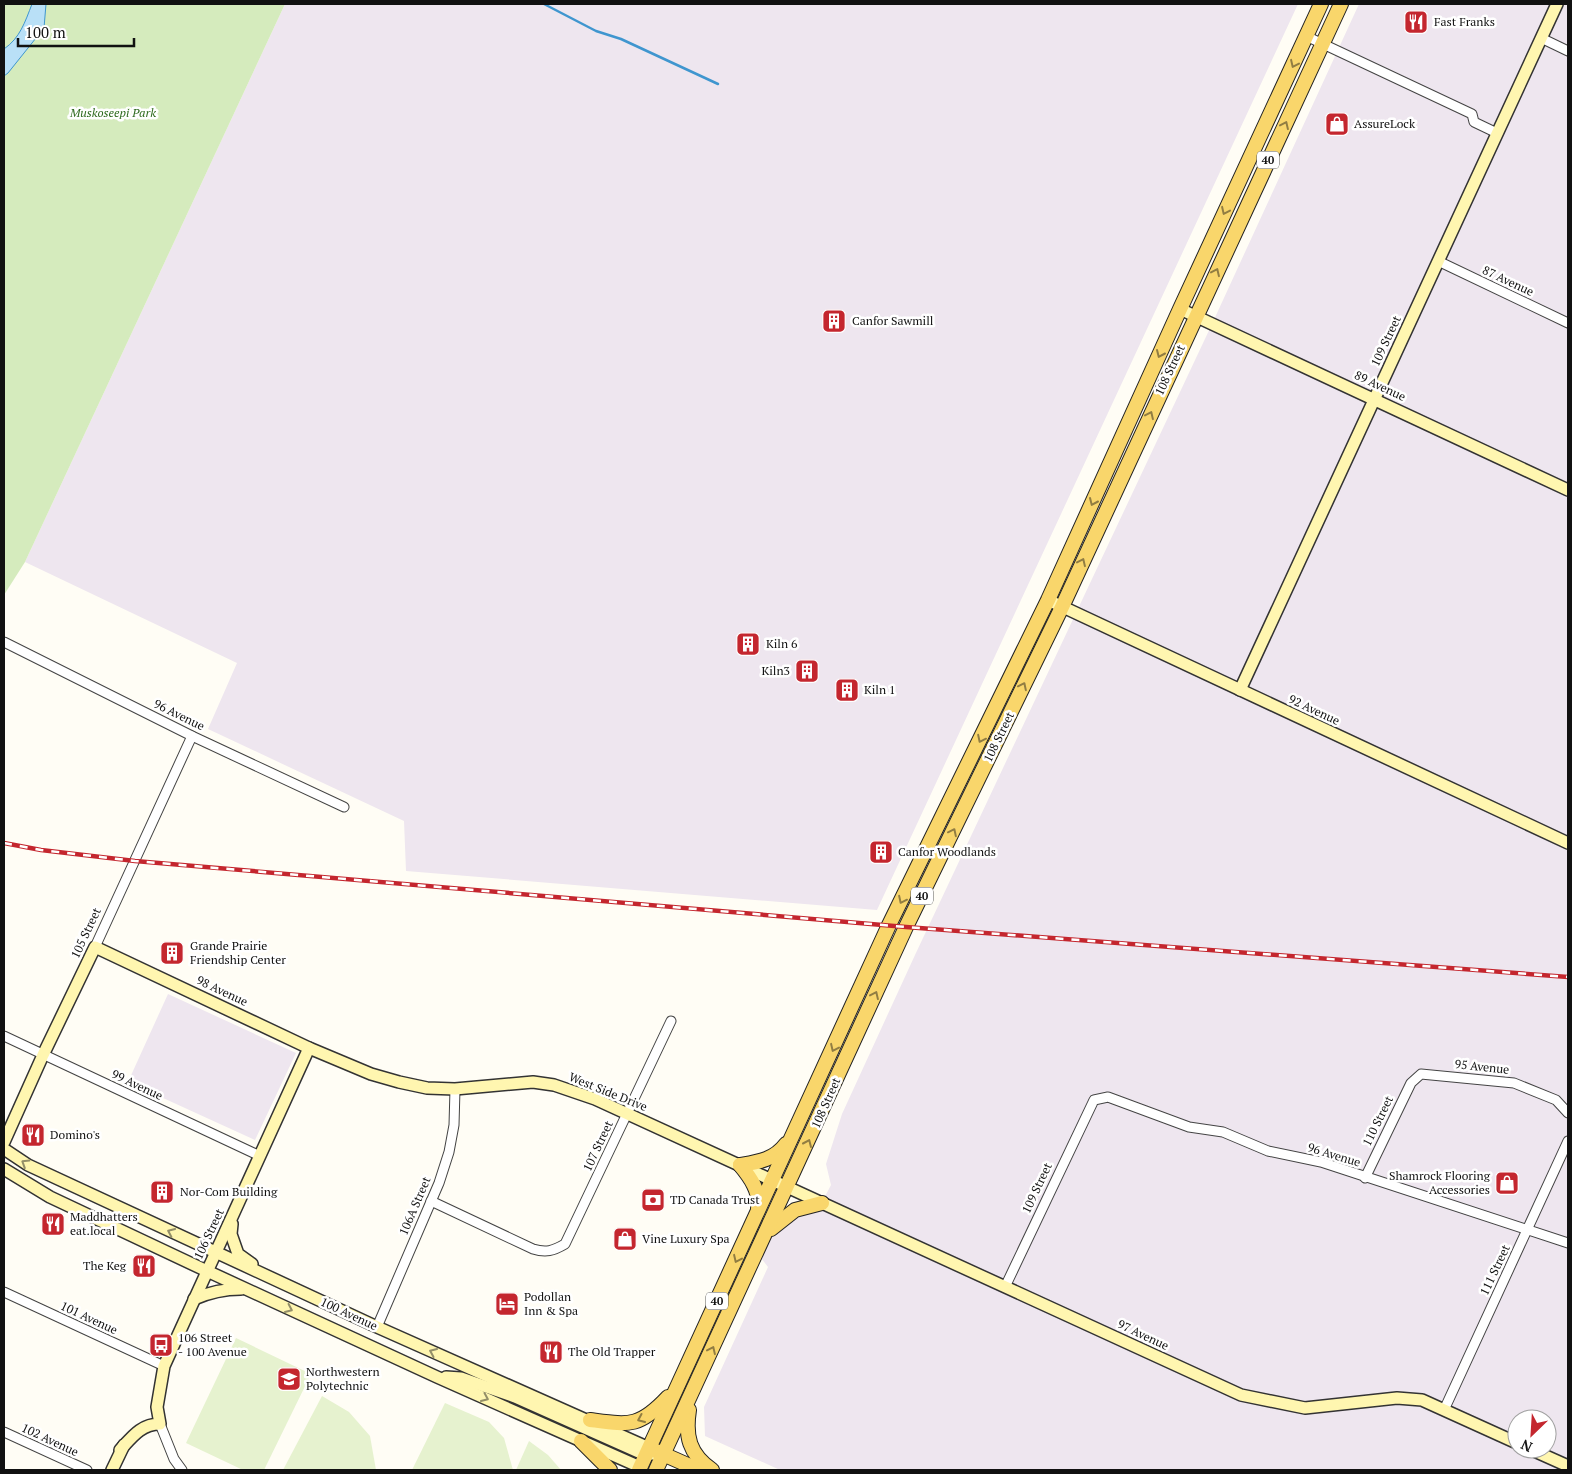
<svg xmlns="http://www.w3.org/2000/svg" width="1572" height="1474" viewBox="0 0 1572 1474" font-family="'PT Serif',serif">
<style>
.industrial{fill:#eee6ef;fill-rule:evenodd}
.green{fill:#d5ebbd}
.pitch{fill:#e6f2cf}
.water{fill:#b9e0f7;stroke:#3f96cf}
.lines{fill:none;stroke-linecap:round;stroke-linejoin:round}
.stream{stroke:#3f96cf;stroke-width:2.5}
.street-casing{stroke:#444;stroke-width:11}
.secondary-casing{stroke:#333;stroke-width:14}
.primary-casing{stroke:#222;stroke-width:16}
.street{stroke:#fff;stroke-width:9}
.secondary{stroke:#fff6b0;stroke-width:11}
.primary{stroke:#f9d66b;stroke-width:14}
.rail-casing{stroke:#c4262e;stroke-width:4.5}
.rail{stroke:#fff;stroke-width:2.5;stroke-dasharray:8;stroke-linecap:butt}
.oneway{stroke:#917d42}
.oneway2{stroke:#948f68}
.labels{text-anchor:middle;stroke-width:5;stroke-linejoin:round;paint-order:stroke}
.shield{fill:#fff;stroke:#585858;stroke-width:1}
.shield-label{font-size:11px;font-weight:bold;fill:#111}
.poi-label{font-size:12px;fill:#111;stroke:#fff;text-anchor:start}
.park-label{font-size:12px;font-style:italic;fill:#2f6b1f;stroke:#fff}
.street-label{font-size:12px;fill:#111;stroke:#fff}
</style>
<rect width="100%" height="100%" fill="#fffdf5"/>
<g class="industrial">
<path d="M285 4H1298L877 910 406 871 404 821 208 729 237 663 25 562Z"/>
<path d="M1359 4H1568V1470H780L705 1436 704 1407 768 1267 757 1253 767 1233 822 1202 831 1185 826 1164 842 1114 915 955 1212 324ZM1517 1419H1547V1449H1517Z"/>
<path d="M168 994 296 1053 255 1140 128 1082Z"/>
</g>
<path class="green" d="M4 4H285L25 562 4 595Z"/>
<g class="pitch">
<path d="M236 1338 311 1374 264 1470H243L186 1443Z"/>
<path d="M322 1396 349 1412 370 1436 376 1470H283Z"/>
<path d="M445 1403 489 1422 504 1438 513 1470H412Z"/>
<path d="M529 1441 548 1455 561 1470H516Z"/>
</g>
<path class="water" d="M32 4H46L44 28 8 73 4 76V49C20 38 25 22 32 4Z"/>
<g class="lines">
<path class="stream" d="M544 4 596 31 621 39 718 84"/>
<g class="street-casing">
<g id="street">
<path d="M1306 36 1472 114 1474 122 1497 133"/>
<path d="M1541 38 1568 51"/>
<path d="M1438 261 1568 323"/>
<path d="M4 642 192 736 344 807"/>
<path d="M95 947 192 736"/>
<path d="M4 1036 260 1156"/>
<path d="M1365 1178 1411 1083 1421 1074 1514 1083 1556 1100 1568 1113"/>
<path d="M431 1201 533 1249C546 1253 553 1251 565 1244L671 1021"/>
<path d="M1005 1287 1094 1100 1108 1097 1189 1127 1223 1132 1268 1151 1321 1162 1568 1243"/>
<path d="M4 1292 164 1366"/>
<path d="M377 1327 439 1183 449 1152 454 1125 455 1089"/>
<path d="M1444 1410 1568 1141"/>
<path d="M160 1424 174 1459 182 1470"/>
<path d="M4 1432 87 1470"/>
</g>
</g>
<g class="secondary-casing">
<g id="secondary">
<path d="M1180 309 1568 490"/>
<path d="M1048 600 1568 843"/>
<path d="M1240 690 1557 4"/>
<path d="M4 1142 43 1055 95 947 309 1048 371 1074 399 1082 427 1088 455 1089 533 1082 554 1085 595 1099 1241 1395 1305 1408 1397 1398 1422 1400 1517 1443"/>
<path d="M4 1149 28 1165 377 1327 649 1448"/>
<path d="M4 1169 50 1197 207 1271 437 1377 640 1467"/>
<path d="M232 1224 231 1234 238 1254 252 1264"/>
<path d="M194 1299C210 1292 223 1289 241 1289"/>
<path d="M446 1377 461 1378 515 1397 643 1454H655"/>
<path d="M1530 1449 1568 1466"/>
<path d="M120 1450C132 1437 141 1424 160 1424L157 1407 164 1366 309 1048"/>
<path d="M112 1470 124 1445"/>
</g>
</g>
<g class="primary-casing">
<g id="primary">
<path d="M740 1165C758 1162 774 1160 786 1144"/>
<path d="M740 1165C750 1177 761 1192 758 1209"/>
<path d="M771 1229 795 1210 822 1203"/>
<path d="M689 1410C685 1436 689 1454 712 1470"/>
<path d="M590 1420C629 1425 639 1428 668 1397"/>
<path d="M581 1441 610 1470"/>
<path d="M656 1451 699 1470"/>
<path d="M639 1470 889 925 1048 600 1180 309 1321 4"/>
<path d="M656 1470 906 927 1062 607 1341 4"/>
</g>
</g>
<use href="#street" class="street"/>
<use href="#secondary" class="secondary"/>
<use href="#primary" class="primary"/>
<g class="rail-casing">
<path id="rail" d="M4 843 41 850 135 861 906 927 1568 977"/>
</g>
<use href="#rail" class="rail"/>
</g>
<defs><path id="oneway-chevron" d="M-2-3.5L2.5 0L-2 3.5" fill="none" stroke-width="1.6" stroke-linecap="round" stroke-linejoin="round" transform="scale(1.25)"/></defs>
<g class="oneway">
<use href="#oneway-chevron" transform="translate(1294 64) rotate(115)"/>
<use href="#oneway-chevron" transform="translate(1285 125) rotate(-65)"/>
<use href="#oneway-chevron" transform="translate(1225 211) rotate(115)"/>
<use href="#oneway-chevron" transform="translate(1216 272) rotate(-65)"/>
<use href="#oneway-chevron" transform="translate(1160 354) rotate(114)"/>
<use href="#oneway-chevron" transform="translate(1150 415) rotate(-65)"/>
<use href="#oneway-chevron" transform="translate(1093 502) rotate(114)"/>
<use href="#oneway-chevron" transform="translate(1082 562) rotate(-65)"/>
<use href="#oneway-chevron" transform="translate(1023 686) rotate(-64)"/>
<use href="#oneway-chevron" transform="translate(981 739) rotate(116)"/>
<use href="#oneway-chevron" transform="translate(953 832) rotate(-64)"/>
<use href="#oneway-chevron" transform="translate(902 900) rotate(116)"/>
<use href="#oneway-chevron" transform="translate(875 995) rotate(-65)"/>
<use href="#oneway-chevron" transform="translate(834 1048) rotate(115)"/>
<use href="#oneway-chevron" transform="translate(808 1143) rotate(-66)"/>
<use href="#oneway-chevron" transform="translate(737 1259) rotate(115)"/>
<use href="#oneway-chevron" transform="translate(712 1350) rotate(-65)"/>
<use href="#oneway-chevron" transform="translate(641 1419) rotate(156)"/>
</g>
<g class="oneway2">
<use href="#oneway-chevron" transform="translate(25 1163) rotate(-148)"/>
<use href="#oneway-chevron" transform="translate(171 1232) rotate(-155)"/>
<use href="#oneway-chevron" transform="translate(289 1309) rotate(25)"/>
<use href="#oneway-chevron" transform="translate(433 1352) rotate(-156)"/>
<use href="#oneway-chevron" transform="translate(485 1398) rotate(24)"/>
</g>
<defs>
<g id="restaurant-square" transform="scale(1.25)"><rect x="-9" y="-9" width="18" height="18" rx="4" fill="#c4262e" stroke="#fff"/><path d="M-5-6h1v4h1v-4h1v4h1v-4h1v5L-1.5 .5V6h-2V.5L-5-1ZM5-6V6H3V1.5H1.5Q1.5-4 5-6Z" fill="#fff"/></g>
<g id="shop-square" transform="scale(1.25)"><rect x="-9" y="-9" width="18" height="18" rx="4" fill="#c4262e" stroke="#fff"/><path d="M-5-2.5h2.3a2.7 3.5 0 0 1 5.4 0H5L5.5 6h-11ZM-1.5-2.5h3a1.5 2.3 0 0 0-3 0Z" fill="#fff"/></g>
<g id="building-square" transform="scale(1.25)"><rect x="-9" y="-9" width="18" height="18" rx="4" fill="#c4262e" stroke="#fff"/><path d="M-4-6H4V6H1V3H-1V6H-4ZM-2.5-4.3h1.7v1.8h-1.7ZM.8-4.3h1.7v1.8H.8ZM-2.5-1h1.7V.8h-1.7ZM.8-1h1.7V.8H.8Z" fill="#fff"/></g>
<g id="bank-square" transform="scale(1.25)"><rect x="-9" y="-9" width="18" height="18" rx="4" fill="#c4262e" stroke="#fff"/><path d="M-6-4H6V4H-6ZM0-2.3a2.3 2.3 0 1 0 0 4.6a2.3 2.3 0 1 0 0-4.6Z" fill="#fff"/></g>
<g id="hotel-square" transform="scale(1.25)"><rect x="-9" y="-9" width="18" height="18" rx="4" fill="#c4262e" stroke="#fff"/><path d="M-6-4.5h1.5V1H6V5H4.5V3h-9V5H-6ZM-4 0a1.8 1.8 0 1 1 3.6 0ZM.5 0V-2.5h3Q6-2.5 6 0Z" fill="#fff"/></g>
<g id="bus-square" transform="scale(1.25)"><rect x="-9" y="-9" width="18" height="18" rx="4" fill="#c4262e" stroke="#fff"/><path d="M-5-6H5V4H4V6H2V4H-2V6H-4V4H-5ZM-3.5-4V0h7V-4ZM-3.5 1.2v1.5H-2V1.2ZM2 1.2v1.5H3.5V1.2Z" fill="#fff"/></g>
<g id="university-square" transform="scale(1.25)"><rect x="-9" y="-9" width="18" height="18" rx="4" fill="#c4262e" stroke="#fff"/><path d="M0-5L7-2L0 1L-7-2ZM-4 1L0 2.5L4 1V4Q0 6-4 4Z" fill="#fff"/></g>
</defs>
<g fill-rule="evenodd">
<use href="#restaurant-square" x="1416" y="22"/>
<use href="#shop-square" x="1337" y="124"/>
<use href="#building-square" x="834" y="321"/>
<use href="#building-square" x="748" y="644"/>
<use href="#building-square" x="807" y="671"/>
<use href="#building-square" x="847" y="690"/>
<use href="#building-square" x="881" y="852"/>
<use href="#building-square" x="172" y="953"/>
<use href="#restaurant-square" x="33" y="1135"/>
<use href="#shop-square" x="1507" y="1183"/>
<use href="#building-square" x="162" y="1192"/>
<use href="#bank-square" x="653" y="1200"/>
<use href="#restaurant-square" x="53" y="1224"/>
<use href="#shop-square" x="625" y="1239"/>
<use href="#restaurant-square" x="144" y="1266"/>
<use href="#hotel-square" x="507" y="1304"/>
<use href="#bus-square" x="161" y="1345"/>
<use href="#restaurant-square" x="551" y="1352"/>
<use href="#university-square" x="289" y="1379"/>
</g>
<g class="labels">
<g class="shield">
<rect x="1257" y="151.5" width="22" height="17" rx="4"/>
<rect x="911" y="887.5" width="22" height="17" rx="4"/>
<rect x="706" y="1292.5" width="22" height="17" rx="4"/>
</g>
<g class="shield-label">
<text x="1268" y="164">40</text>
<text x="922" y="900">40</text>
<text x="717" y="1305">40</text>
</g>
<g class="poi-label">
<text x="1434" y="26">Fast Franks</text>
<text x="1354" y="128">AssureLock</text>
<text x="852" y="325">Canfor Sawmill</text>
<text x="766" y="648">Kiln 6</text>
<text x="790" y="675" text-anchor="end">Kiln3</text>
<text x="864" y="694">Kiln 1</text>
<text x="898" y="856">Canfor Woodlands</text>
<text x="190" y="950">Grande Prairie<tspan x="190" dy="14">Friendship Center</tspan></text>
<text x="50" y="1139">Domino's</text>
<text x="1490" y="1180" text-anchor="end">Shamrock Flooring<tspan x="1490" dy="14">Accessories</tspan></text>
<text x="180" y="1196">Nor-Com Building</text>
<text x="670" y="1204">TD Canada Trust</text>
<text x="70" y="1221">Maddhatters<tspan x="70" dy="14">eat.local</tspan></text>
<text x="642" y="1243">Vine Luxury Spa</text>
<text x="126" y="1270" text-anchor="end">The Keg</text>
<text x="524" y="1301">Podollan<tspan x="524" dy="14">Inn &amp; Spa</tspan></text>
<text x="178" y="1342">106 Street<tspan x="178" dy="14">- 100 Avenue</tspan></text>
<text x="568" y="1356">The Old Trapper</text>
<text x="306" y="1376">Northwestern<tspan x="306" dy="14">Polytechnic</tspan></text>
</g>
<g class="park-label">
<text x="113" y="117">Muskoseepi Park</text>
</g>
<g class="street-label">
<text transform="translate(1508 281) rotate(25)" y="4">87 Avenue</text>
<text transform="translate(1386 341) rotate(-65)" y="4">109 Street</text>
<text transform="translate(1170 370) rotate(-65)" y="4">108 Street</text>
<text transform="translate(1380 386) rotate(25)" y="4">89 Avenue</text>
<text transform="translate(1314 710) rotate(25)" y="4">92 Avenue</text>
<text transform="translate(179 715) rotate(26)" y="4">96 Avenue</text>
<text transform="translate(999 737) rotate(-64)" y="4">108 Street</text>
<text transform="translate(86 933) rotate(-65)" y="4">105 Street</text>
<text transform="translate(222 991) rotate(25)" y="4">98 Avenue</text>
<text transform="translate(1482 1067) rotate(6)" y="4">95 Avenue</text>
<text transform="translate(137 1085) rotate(25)" y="4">99 Avenue</text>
<text transform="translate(608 1092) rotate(22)" y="4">West Side Drive</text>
<text transform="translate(826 1103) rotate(-66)" y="4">108 Street</text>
<text transform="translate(1378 1121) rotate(-64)" y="4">110 Street</text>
<text transform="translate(598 1146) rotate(-65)" y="4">107 Street</text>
<text transform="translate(1334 1155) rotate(17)" y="4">96 Avenue</text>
<text transform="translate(1037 1188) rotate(-65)" y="4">109 Street</text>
<text transform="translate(415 1206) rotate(-67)" y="4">106A Street</text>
<text transform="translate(209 1234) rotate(-65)" y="4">106 Street</text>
<text transform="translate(1495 1270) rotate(-65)" y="4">111 Street</text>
<text transform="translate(349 1314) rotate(25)" y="4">100 Avenue</text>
<text transform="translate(89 1318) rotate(25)" y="4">101 Avenue</text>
<text transform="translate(1143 1335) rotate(25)" y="4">97 Avenue</text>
<text transform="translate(50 1440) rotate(25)" y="4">102 Avenue</text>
</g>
</g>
<rect width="1572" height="1474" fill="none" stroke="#111111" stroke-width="10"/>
<g transform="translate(1532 1434) rotate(205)"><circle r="24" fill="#ffffff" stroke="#a0a0a0"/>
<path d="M0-4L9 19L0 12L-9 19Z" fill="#c4262e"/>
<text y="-8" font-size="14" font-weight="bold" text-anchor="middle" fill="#111111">N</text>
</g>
<path d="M18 38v8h116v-8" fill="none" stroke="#111111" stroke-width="2.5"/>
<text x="25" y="38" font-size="15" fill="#111111" stroke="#ffffff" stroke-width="4" paint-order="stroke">100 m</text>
</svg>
